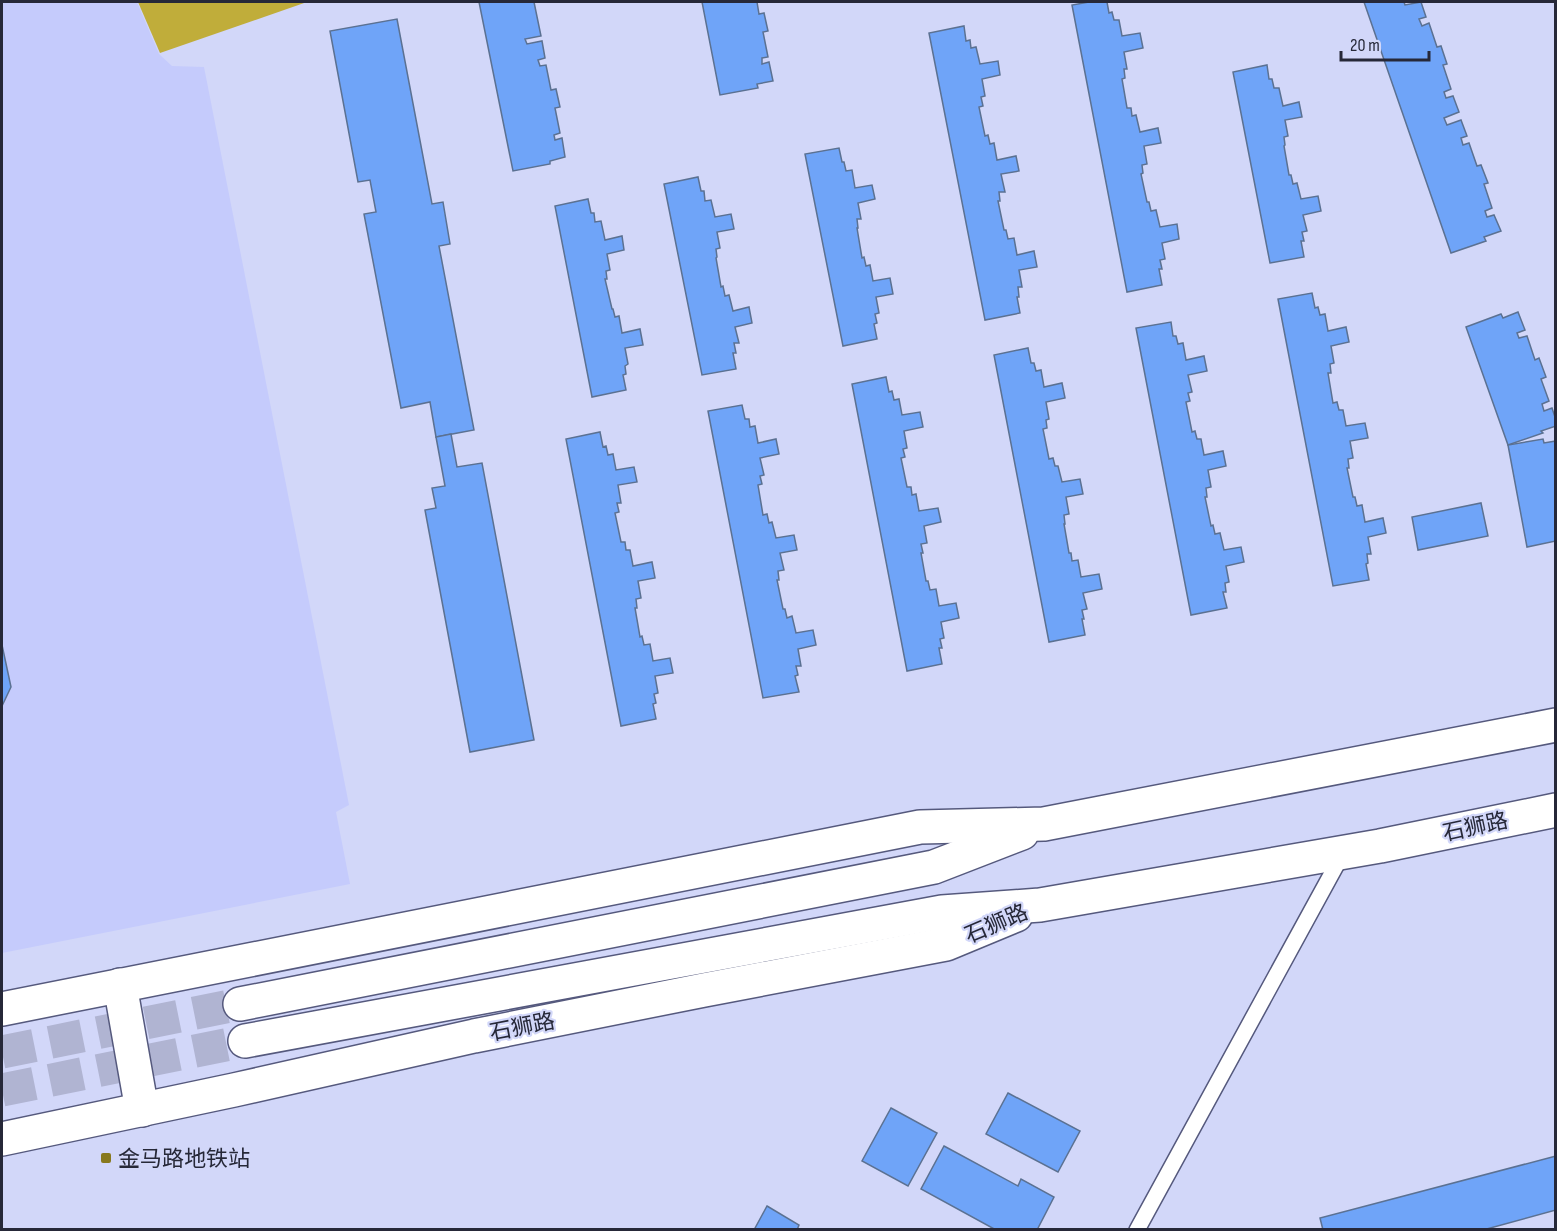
<svg xmlns="http://www.w3.org/2000/svg" width="1557" height="1231" viewBox="0 0 1557 1231" font-family="'Sofia Sans Condensed','Noto Sans SC',sans-serif">
<style>
.built{fill:#c5cbfc}
.green{fill:#c0ad3a}
.building{fill:#6fa4f8;stroke:#5b7192;stroke-width:1.5}
.lines{fill:none;stroke-linecap:round;stroke-linejoin:round}
.secondary-tunnel{stroke:#b0b4d2;stroke-width:33;stroke-dasharray:33 16;stroke-linecap:butt}
.lane-casing{stroke:#55597d;stroke-width:18}
.secondary-casing{stroke:#55597d;stroke-width:36}
.lane{stroke:#fff;stroke-width:15}
.secondary{stroke:#fff;stroke-width:33}
.poi-dot{fill:#88791e;stroke:#d2d7f9;stroke-width:2}
.labels{text-anchor:middle;stroke-width:4.5;stroke-linejoin:round;paint-order:stroke}
.street-label{font-size:22px;fill:#262838;stroke:#d2d7f9}
.poi-label{font-size:22px;fill:#262838;stroke:#d2d7f9;text-anchor:start}
</style>
<rect width="100%" height="100%" fill="#d2d7f9"/>
<path class="built" d="M2 2H137L159 54 172 66 204 67 349 805 336 812 350 884 2 953Z"/>
<path class="green" d="M138 2H307L160 53Z"/>
<g class="building">
<path d="M479 2H534L541 36 525 39 527 44 542 41 545 58 538 60 540 66 546 65 551 90 556 89 560 107 555 108 560 133 554 135 555 140 562 138 565 157 550 161V164L513 171Z"/>
<path d="M702 2H757L759 14 764 13 768 31 763 32 768 57 762 58V64L769 62 773 81 757 84 758 88 720 95Z"/>
<path d="M1089 2H1107L1109 13 1112 12 1114 20H1119L1122 36 1140 33 1143 48 1124 52 1127 69H1124L1125 78 1122 79 1127 108H1131L1132 116 1136 115 1140 132 1158 128 1161 143 1144 146 1147 164 1142 165 1143 173 1141 174 1147 202H1149L1151 211 1156 210 1160 227 1177 224 1179 239 1162 243 1165 259 1160 260 1162 269H1159L1162 285 1127 292 1072 5Z"/>
<path d="M1364 2H1404L1405 5 1421 2 1426 17 1419 19 1422 26 1429 23 1437 47 1441 46 1447 64 1443 65 1451 89 1444 92 1446 98 1453 96 1459 112 1444 118 1447 125 1461 120 1467 136 1461 138 1463 145 1469 143 1477 166 1481 165 1488 183 1484 184 1492 208 1485 211 1487 217 1494 215 1501 231 1484 237 1486 241 1451 253Z"/>
<path d="M397 19 432 204 443 202 450 244 439 246 474 430 436 437 430 402 401 408 364 214 376 212 370 180 358 182 330 31Z"/>
<path d="M964 26 966 41 970 40 971 48 976 47 980 64 998 61 1000 75 982 79 985 96 981 97 983 106 979 107 985 136 988 135 990 144 994 143 997 160 1016 156 1019 171 1001 174 1005 192H999L1000 201H998L1004 230H1006L1008 239 1014 238 1017 255 1034 251 1037 267 1019 270 1022 287H1018L1019 297H1017L1020 313 985 320 929 33Z"/>
<path d="M1267 65 1269 79H1272L1274 88H1279L1283 106 1299 102 1302 117 1285 120 1288 136 1284 137 1285 145 1284 146 1289 175H1291L1293 184 1297 183 1301 199 1318 196 1321 211 1303 215 1307 231 1302 232 1304 241H1301L1304 257 1270 263 1233 72Z"/>
<path d="M839 148 842 162H844L846 171 852 170 855 188 872 185 875 199 858 203 861 219H857L858 228H857L862 258 864 257 866 266 870 265 873 281 890 278 893 294 876 297 879 313 875 314 877 323 874 324 877 339 843 346 805 154Z"/>
<path d="M698 177 701 191H704L705 201 711 200 715 217 731 214 734 229 717 232 720 248 716 249 717 257 716 258 721 287 723 286 725 296 729 295 733 311 749 307 752 323 735 327 739 343H734L736 353H733L736 369 702 375 664 184Z"/>
<path d="M588 199 591 213H594L595 222 601 221 605 240 622 236 624 250 607 254 610 270 606 271 607 279H605L612 309H613L615 317 619 316 622 333 640 329 643 345 625 348 628 364 625 366 626 374 623 375 626 390 592 397 555 206Z"/>
<path d="M1312 293 1315 308 1318 307 1320 315 1325 314 1328 331 1346 327 1349 342 1331 346 1334 363 1330 364 1331 373H1328L1333 403 1337 402 1339 410H1343L1346 426 1365 423 1368 438 1350 441 1353 458 1348 459 1349 468H1347L1353 497H1355L1357 506 1362 505 1365 522 1383 518 1386 533 1368 537 1371 554H1367L1368 563 1366 564 1369 580 1333 586 1278 299Z"/>
<path d="M1518 312 1525 330 1517 333 1519 338 1527 336 1535 360 1539 358 1546 377 1541 379 1549 401 1542 404 1544 411 1552 408 1556 420V426L1541 431 1543 433 1508 445 1466 327 1501 314 1503 318Z"/>
<path d="M1171 322 1173 336H1176L1178 344 1183 343 1186 360 1204 356 1207 371 1188 375 1192 392 1188 393 1190 401 1186 402 1192 432 1195 431 1197 439H1201L1204 455 1223 451 1226 466 1208 470 1211 487 1206 488 1207 497H1205L1211 526 1213 525 1215 534 1220 533 1224 550 1241 547 1244 562 1226 566 1229 582 1225 583 1226 592H1223L1227 608 1191 615 1136 328Z"/>
<path d="M1028 348 1031 363H1034L1036 371 1041 370 1044 387 1062 383 1065 398 1046 402 1049 419 1046 420 1047 428 1043 429 1049 459 1053 458 1055 466H1058L1062 482 1080 479 1083 494 1066 497 1069 514 1064 515 1065 524H1064L1069 553H1071L1072 561 1078 560 1081 577 1099 574 1102 589 1083 593 1087 609 1082 610 1084 619H1082L1085 635 1049 642 994 355Z"/>
<path d="M886 377 889 392 892 391 894 400 899 399 902 415 920 412 923 427 904 431 907 448 903 449 905 457 901 458 907 487H911L912 495 916 494 919 511 938 508 941 522 924 526 927 543 921 544 923 553H921L926 581H928L930 590 936 589 939 606 956 603 959 618 941 622 944 638 940 639 942 648H939L942 664 907 671 852 384Z"/>
<path d="M742 405 745 419H749L750 427 755 426 758 443 776 439 779 454 760 458 764 475 760 476 762 484 758 485 763 515 767 514 769 523 772 522 776 538 794 535 797 550 780 553 784 570 778 571 779 580H777L783 609H785L787 618 792 616 796 633 813 630 816 645 798 649 801 666H796L798 675 795 676 799 692 763 698 708 411Z"/>
<path d="M600 432 603 447 606 446 608 455 613 454 616 470 634 467 637 482 618 485 621 503H617L619 512 615 513 621 542H625L626 550H630L633 566 652 562 655 578 638 581 641 598 636 599 637 608H635L640 637 642 636 644 645 650 644 653 661 670 658 673 673 655 676 658 693 654 694 656 703 653 704 656 719 621 726 566 439Z"/>
<path d="M451 434 457 467 482 463 534 740 470 752 425 510 436 508 432 488 445 486 436 437Z"/>
<path d="M1543 439 1544 443 1556 441V541L1527 547 1508 445Z"/>
<path d="M1481 503 1488 536 1418 550 1412 517Z"/>
<path d="M2 645 11 687 2 706Z"/>
<path d="M1008 1093 1080 1131 1058 1172 986 1134Z"/>
<path d="M891 1108 937 1133 908 1186 862 1161Z"/>
<path d="M944 1146 1018 1186 1021 1179 1054 1197 1037 1230H996L921 1189Z"/>
<path d="M1556 1156V1210L1483 1230H1323L1320 1218Z"/>
<path d="M767 1206 799 1225 797 1230H754Z"/>
</g>
<g class="lines">
<g class="secondary-tunnel">
<path d="M2 1052 240 1004"/>
<path d="M2 1090 245 1041"/>
</g>
<g class="lane-casing">
<path id="lane" d="M1137 1230 1343 853"/>
</g>
<g class="secondary-casing">
<g id="secondary">
<path d="M120 985 142 1110"/>
<path d="M240 1004 934 867 1022 833"/>
<path d="M2 1009 920 827 1044 824 1556 725"/>
<path d="M245 1041 942 912 1040 905 1380 846 1556 810"/>
<path d="M2 1139 234 1090 474 1036 704 990 946 944 1016 915"/>
</g>
</g>
<use href="#lane" class="lane"/>
<use href="#secondary" class="secondary"/>
</g>
<rect class="poi-dot" x="100" y="1152" width="12" height="12" rx="3"/>
<g class="labels">
<g class="street-label">
<text transform="translate(1475 826) rotate(-12)" y="8">石狮路</text>
<text transform="translate(996 923) rotate(-23)" y="8">石狮路</text>
<text transform="translate(522 1026) rotate(-11)" y="8">石狮路</text>
</g>
<g class="poi-label">
<text x="118" y="1166">金马路地铁站</text>
</g>
</g>
<rect width="1557" height="1231" fill="none" stroke="#262838" stroke-width="6"/>
<path d="M1341 51v9h88v-9" fill="none" stroke="#262838" stroke-width="3"/>
<text x="1350" y="51" font-size="18" fill="#262838" stroke="#d2d7f9" stroke-width="4.5" paint-order="stroke">20 m</text>
</svg>
